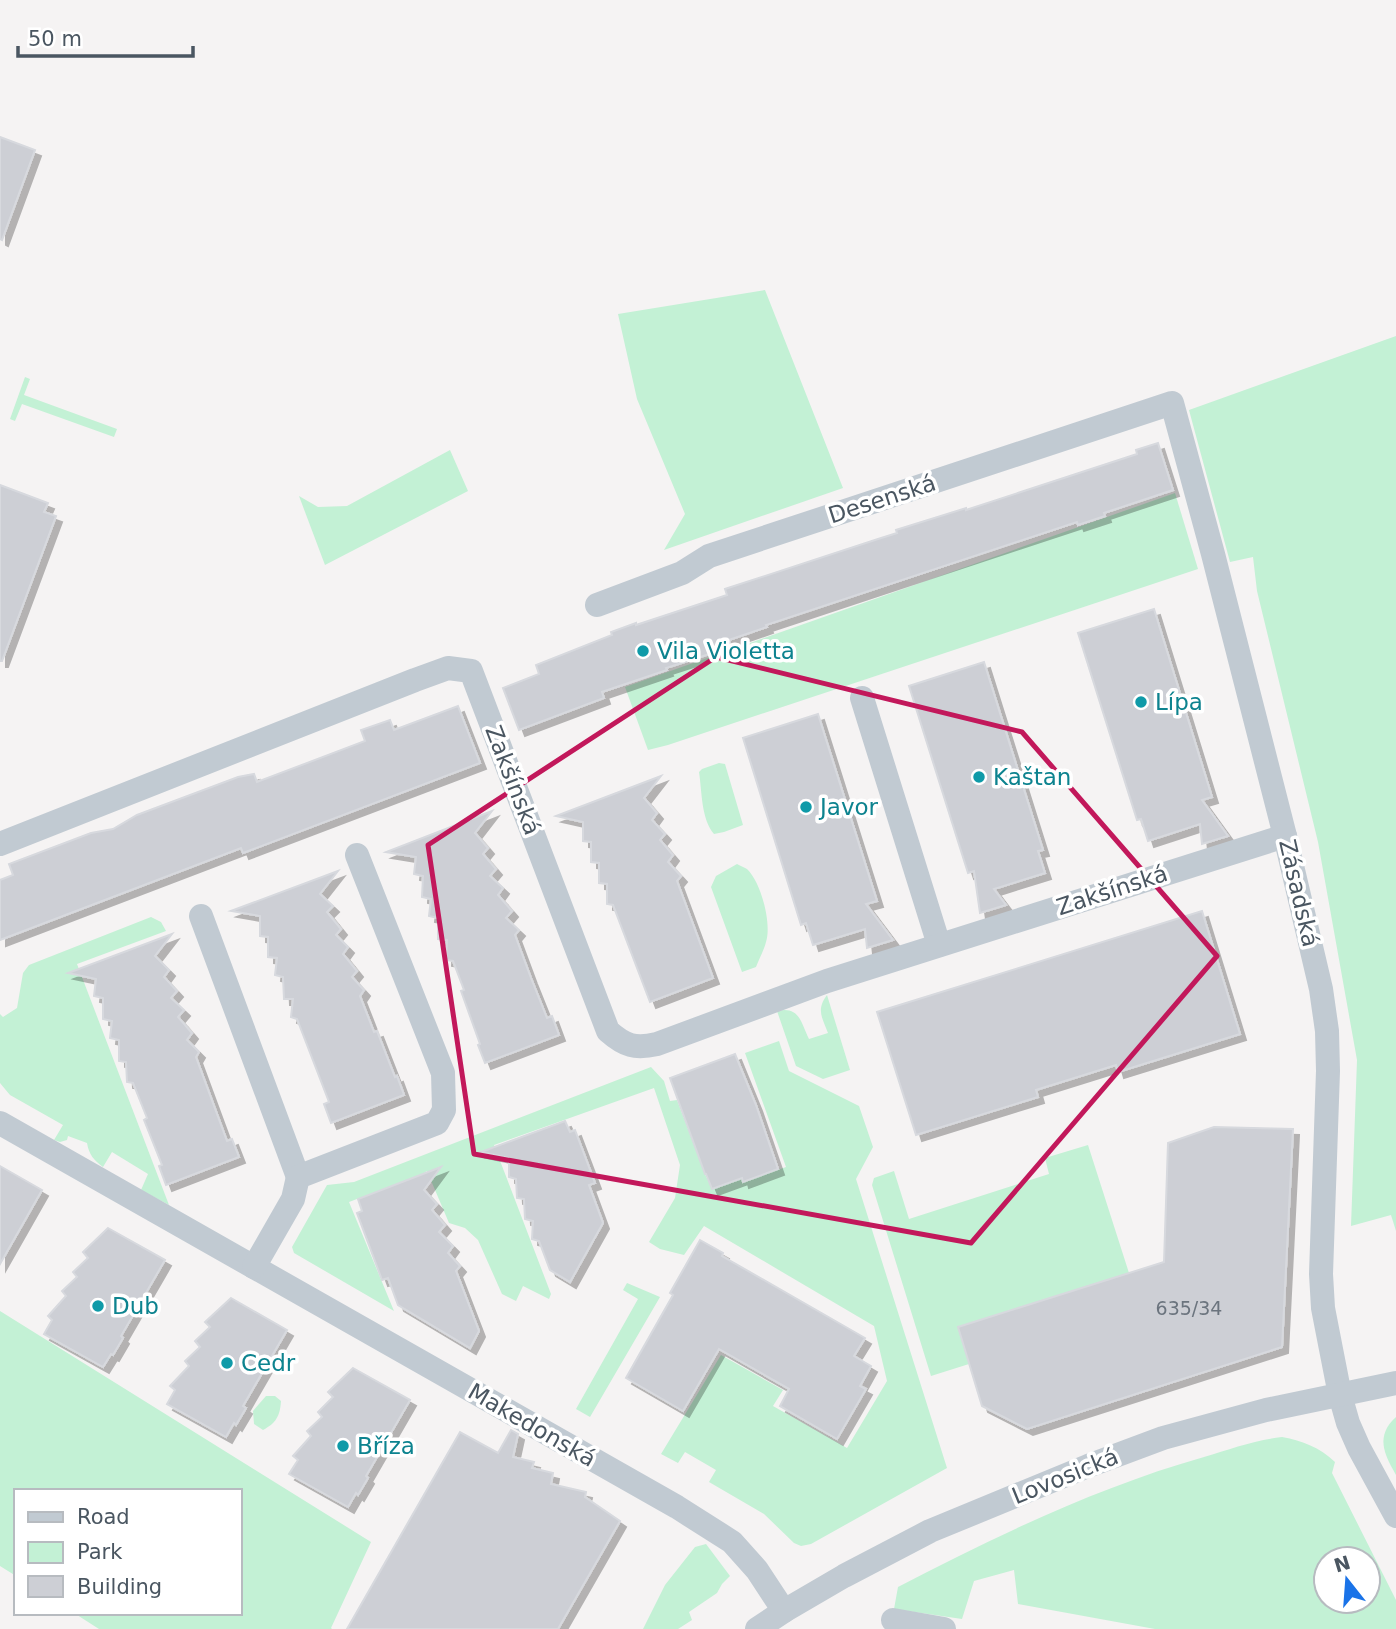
<svg xmlns="http://www.w3.org/2000/svg" width="1396" height="1629" viewBox="0 0 1396 1629" font-family="'DejaVu Sans',sans-serif">
<style>
.green{fill:#c3f1d5;fill-rule:evenodd}
.building{fill:#cdcfd5;stroke:#d7d9de;stroke-width:2;filter:url(#shadow)}
.lines{fill:none;stroke-linecap:round;stroke-linejoin:round}
.minor{stroke:#c1cad2;stroke-width:24}
.marked{fill:none;stroke:#c2185b;stroke-width:5;stroke-linejoin:round}
.culture-dot{fill:#0f9aa8;stroke:#fff;stroke-width:2.5}
.labels{text-anchor:middle;stroke-width:7;stroke-linejoin:round;paint-order:stroke}
.number-label{font-size:19px;fill:#6b747e}
.street-label{font-size:23px;fill:#4a5661;stroke:#fff}
.culture-label{font-size:23px;fill:#0d838f;stroke:#fff;text-anchor:start}
</style>
<defs>
<filter id="shadow"><feDropShadow dx="6" dy="6" stdDeviation="0" flood-color="#0004"/></filter>
</defs>
<rect width="100%" height="100%" fill="#f5f3f3"/>
<g class="green">
<path d="M765 290 843 488 664 550 685 514 637 399 618 314Z"/>
<path d="M1396 336V1231L1391 1215 1351 1226 1357 1060 1318 842 1257 591 1253 557 1230 562 1189 410Z"/>
<path d="M25 377 30 379 24 395 117 429 114 437 22 404 15 421 10 419Z"/>
<path d="M450 450 468 491 325 565 299 496 318 507 347 506Z"/>
<path d="M1175 493 1198 569 668 745 648 750 625 687Z"/>
<path d="M719 763 725 764 743 825 724 832 714 834C701 819 702 791 699 772L702 769Z"/>
<path d="M737 864C740 866 744 867 747 869 761 882 772 924 766 942 764 950 759 959 756 967L742 972 711 887 716 876Z"/>
<path d="M151 917 161 922 166 931 77 964 169 1205 141 1190 148 1174 112 1152 103 1167C94 1160 89 1155 87 1143L68 1136 67 1140 60 1142 54 1140 63 1125 10 1095 0 1083V1014L3 1017 17 1008 23 973 29 965Z"/>
<path d="M827 995 850 1070 823 1079 796 1066 777 1011C800 1006 801 1023 809 1039L828 1033C822 1017 816 1010 827 995Z"/>
<path d="M779 1041 789 1071 859 1106 873 1147 856 1179 947 1468 811 1544 801 1546 794 1543 764 1514 709 1482 716 1470 685 1452 678 1463 661 1454 721 1355 783 1390 773 1406 847 1448 887 1381 874 1326 704 1226 684 1255 660 1249 649 1242 675 1198 680 1165 654 1088 494 1145 551 1294 549 1299 523 1286 516 1301 502 1294 478 1240 465 1228 449 1223 427 1171 421 1175 349 1202 394 1311 294 1253 292 1247 327 1185 354 1182 651 1067 664 1081 670 1101 677 1100 705 1174 712 1189 742 1178 744 1182 786 1167 745 1053Z"/>
<path d="M1088 1145 1129 1273 958 1327 969 1364 931 1376 872 1185 874 1178 894 1171 909 1219 1049 1174 1045 1158Z"/>
<path d="M627 1283 660 1297 590 1417 576 1409 638 1299 623 1290Z"/>
<path d="M0 1311 371 1542 331 1628 332 1629H99L74 1613H240V1491H16V1576L0 1566Z"/>
<path d="M266 1396H275L281 1401C280 1416 276 1423 263 1430L254 1424 253 1411Z"/>
<path d="M1396 1417V1475C1384 1454 1375 1436 1396 1417Z"/>
<path d="M1282 1437C1303 1441 1319 1447 1335 1462L1332 1473 1396 1600V1629H1155L1018 1604 1014 1570 974 1581 962 1619 894 1609 898 1587C996 1536 1098 1487 1204 1457 1230 1449 1256 1440 1282 1437ZM1326 1559H1368V1601H1326Z"/>
<path d="M706 1544 730 1576 722 1584 717 1593 689 1612 692 1620 678 1629H643L665 1585 695 1547Z"/>
</g>
<g class="building">
<path d="M0 137 35 150 2 240 0 239Z"/>
<path d="M1158 443 1173 490 1104 513 1105 516 1078 525 1077 522 766 625 767 627 729 640 731 647 666 668 667 670 602 692 604 698 519 730 503 688 539 674 536 665 612 635 611 632 636 623V625L727 595 725 589 878 539 897 533 896 530 966 508V510L1137 454 1136 450Z"/>
<path d="M0 485 48 503 44 512 56 516 2 661H0Z"/>
<path d="M1154 609 1212 797 1202 800 1228 836 1202 844 1200 824 1148 841 1141 819 1137 820 1078 633Z"/>
<path d="M984 662 1043 850 1038 851 1045 873 994 889 1006 905 980 913 974 871 968 873 909 686Z"/>
<path d="M458 706 480 763 243 853 241 848 0 940V880L13 875 9 864 91 833 113 829 137 815 238 777 254 774 257 782 365 741 361 730 390 720 394 730Z"/>
<path d="M818 714 877 901 866 904 893 940 867 948 865 929 813 945 806 923 801 925 743 738Z"/>
<path d="M661 776 644 798 657 813 652 820 665 834 660 840 673 855 668 862 681 876 677 881 713 978 650 1002 613 905 607 904V884L599 883V863L591 862V842L583 841V822L556 816Z"/>
<path d="M492 811 475 833 488 848 483 854 496 869 490 876 503 888 498 895 512 911 506 918 519 930 515 935 531 978 547 1018 552 1016 559 1035 485 1063 478 1045 480 1044 461 991 464 990 453 961 446 960 447 940 438 939V918L429 916 431 899 422 897 423 876 414 874 416 857 386 852Z"/>
<path d="M338 871 320 894 333 906 327 912 341 929 336 935 348 947 343 954 357 971 352 977 364 990 360 996 374 1032 377 1031 395 1077 397 1076 404 1095 331 1123 324 1104 329 1102 297 1019 291 1017 293 999H284L283 977 275 975 277 958 268 957V937L260 936V916L231 911Z"/>
<path d="M1202 911 1240 1034 1118 1072 1116 1065 1036 1090 1038 1097 916 1135 877 1012Z"/>
<path d="M172 934 155 956 169 970 164 977 177 991 171 998 184 1010 178 1017 192 1033 187 1040 199 1052 196 1057 227 1141 232 1139 239 1157 166 1185 159 1166 162 1165 144 1120 147 1118 133 1083 127 1082 126 1062 119 1061V1040L110 1038 112 1021 103 1019V998L94 996 96 979 68 973Z"/>
<path d="M735 1054 756 1105 778 1169 743 1182 742 1178 712 1189 706 1174H705L670 1078Z"/>
<path d="M565 1121 570 1132 575 1130 595 1183 589 1185 603 1223 570 1282 550 1270 539 1241 532 1239 533 1221 525 1219 524 1199 517 1198 516 1179 509 1177V1158L481 1152Z"/>
<path d="M1214 1127 1293 1129 1282 1347 1027 1429 982 1406 958 1327 1164 1262 1168 1143Z"/>
<path d="M0 1166 42 1190 0 1264Z"/>
<path d="M441 1167 424 1190 437 1204 432 1210 445 1225 439 1232 453 1246 448 1253 460 1266 456 1271 479 1331 470 1348 398 1305 388 1278 382 1280 357 1213 362 1211 358 1199Z"/>
<path d="M108 1228 165 1260 121 1336 123 1338 113 1355 111 1354 103 1367 44 1334 52 1320 48 1316 66 1296 62 1291 77 1277 73 1272 88 1258 83 1252Z"/>
<path d="M700 1240 723 1253 722 1256 865 1338 854 1356 871 1366 860 1386 866 1389 837 1439 780 1406 789 1389 719 1349 683 1411 626 1378 673 1295 670 1293Z"/>
<path d="M231 1298 287 1330 243 1406 246 1408 236 1425 234 1423 226 1437 167 1404 175 1390 170 1386 189 1366 185 1361 200 1347 195 1341 210 1327 205 1322Z"/>
<path d="M353 1368 410 1400 366 1476 368 1478 358 1495 356 1493 348 1507 289 1474 298 1460 293 1456 311 1436 307 1431 322 1417 318 1412 333 1397 328 1392Z"/>
<path d="M511 1430 518 1434 513 1457 534 1462 532 1468 553 1473 551 1484 586 1492 585 1497 620 1521 558 1629H347L460 1432 498 1453Z"/>
</g>
<g class="lines">
<g class="minor">
<path d="M597 605 682 573 709 556 1172 403 1213 554 1285 836 1321 989 1327 1031 1328 1071 1321 1274 1323 1308 1330 1344 1340 1395 1348 1423 1359 1448 1396 1516"/>
<path d="M862 698 939 945"/>
<path d="M0 844 415 680 448 668 471 671 608 1031C625 1046 635 1049 657 1044L827 981 1285 836"/>
<path d="M201 916 298 1177"/>
<path d="M0 1123 677 1507 732 1542 757 1570 784 1611"/>
<path d="M254 1267 293 1199 298 1177 437 1123 444 1110 443 1073 357 855"/>
<path d="M893 1620 944 1629"/>
<path d="M757 1629 784 1611 844 1576 930 1531 1088 1466 1163 1438 1266 1410 1396 1383"/>
</g>
</g>
<path class="marked" d="M716 657 1022 732 1217 956 971 1243 474 1154 428 845Z"/>
<g class="culture-dot">
<circle cx="643" cy="651" r="7"/>
<circle cx="1141" cy="702" r="7"/>
<circle cx="979" cy="777" r="7"/>
<circle cx="806" cy="807" r="7"/>
<circle cx="98" cy="1306" r="7"/>
<circle cx="227" cy="1363" r="7"/>
<circle cx="343" cy="1446" r="7"/>
</g>
<g class="labels">
<g class="number-label">
<text x="1189" y="1315">635/34</text>
</g>
<g class="street-label">
<text transform="translate(882 499) rotate(-18)" y="8">Desenská</text>
<text transform="translate(513 780) rotate(69)" y="8">Zakšínská</text>
<text transform="translate(1112 890) rotate(-18)" y="8">Zakšínská</text>
<text transform="translate(1299 893) rotate(77)" y="8">Zásadská</text>
<text transform="translate(532 1425) rotate(30)" y="8">Makedonská</text>
<text transform="translate(1065 1476) rotate(-22)" y="8">Lovosická</text>
</g>
<g class="culture-label">
<text x="657" y="659">Vila Violetta</text>
<text x="1155" y="710">Lípa</text>
<text x="993" y="785">Kaštan</text>
<text x="820" y="815">Javor</text>
<text x="112" y="1314">Dub</text>
<text x="241" y="1371">Cedr</text>
<text x="357" y="1454">Bříza</text>
</g>
</g>
<rect x="14" y="1489" width="228" height="126" fill="#ffffff" stroke="#b7bbc0" stroke-width="2"/>
<rect x="28" y="1512" width="35" height="10" fill="#c1cad2" stroke="#b7bbc0" stroke-width="2"/>
<text x="77" y="1524" font-size="21" fill="#4a5661">Road</text>
<rect x="28" y="1542" width="35" height="21" fill="#c3f1d5" stroke="#b7bbc0" stroke-width="2"/>
<text x="77" y="1559" font-size="21" fill="#4a5661">Park</text>
<rect x="28" y="1576" width="35" height="21" fill="#cdcfd5" stroke="#b7bbc0" stroke-width="2"/>
<text x="77" y="1594" font-size="21" fill="#4a5661">Building</text>
<g transform="translate(1347 1580) rotate(343)"><circle r="33" fill="#ffffff" stroke="#b7bbc0" stroke-width="2"/>
<path d="M0-5L12 26L0 18L-12 26Z" fill="#1a73e8"/>
<text y="-10" font-size="19" font-weight="bold" text-anchor="middle" fill="#4a5661">N</text>
</g>
<path d="M18 46v10h175v-10" fill="none" stroke="#4a5661" stroke-width="3.5"/>
<text x="28" y="46" font-size="21" fill="#4a5661" stroke="#ffffff" stroke-width="5" paint-order="stroke">50 m</text>
</svg>
